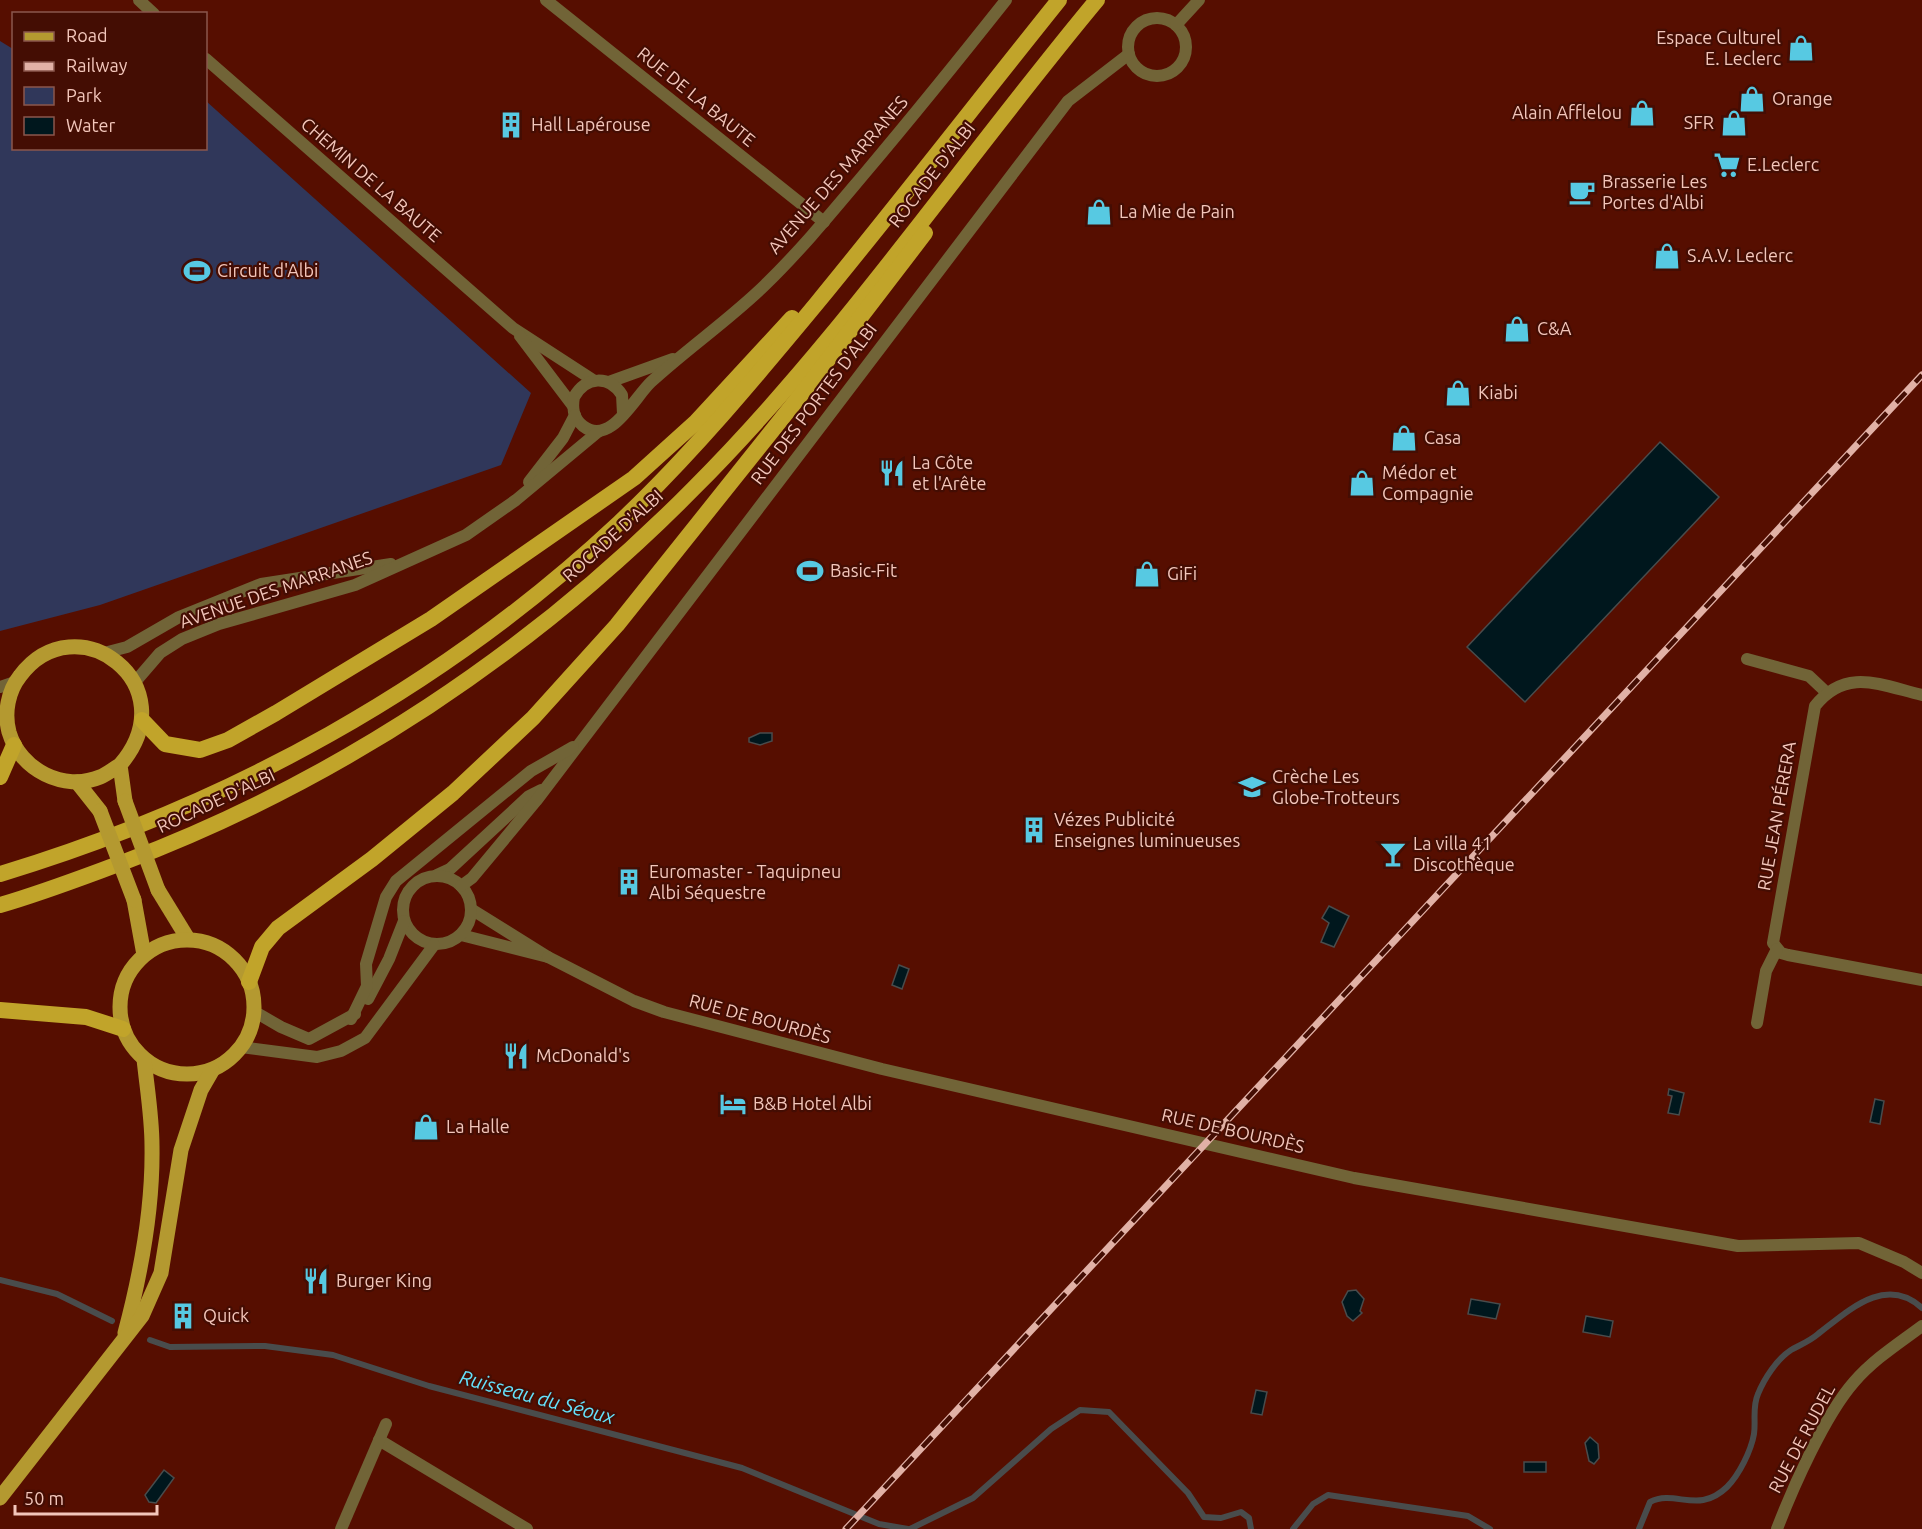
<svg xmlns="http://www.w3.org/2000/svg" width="1922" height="1529" viewBox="0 0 1922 1529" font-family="Ubuntu,sans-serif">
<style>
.green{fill:#30375a}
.water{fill:#00171d;stroke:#494c4c;stroke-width:1.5}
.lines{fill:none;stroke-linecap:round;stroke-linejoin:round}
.stream{stroke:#494c4c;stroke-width:6}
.minor{stroke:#716437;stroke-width:12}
.tertiary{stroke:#716437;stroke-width:12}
.primary{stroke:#b49930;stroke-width:15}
.trunk{stroke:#c1a42a;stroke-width:16}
.rail-casing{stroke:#e1b1a6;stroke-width:7}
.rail{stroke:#440d03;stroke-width:4.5;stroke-dasharray:14;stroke-linecap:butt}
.primary-bridge{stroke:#b49930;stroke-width:15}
.labels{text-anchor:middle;stroke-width:4.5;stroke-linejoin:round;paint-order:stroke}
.poi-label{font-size:18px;fill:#f3c6bb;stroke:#440d03;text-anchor:start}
.street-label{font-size:18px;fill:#f3c6bb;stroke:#440d03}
.water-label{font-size:20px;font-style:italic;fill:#65e2fd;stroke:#440d03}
</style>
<rect width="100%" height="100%" fill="#560e00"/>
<path class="green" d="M0 41 13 49 14 148H206V101L531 393 501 465 100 605 0 631Z"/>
<g class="water">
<path d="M1660 442 1719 497 1525 702 1467 647Z"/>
<path d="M760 733H772V741L760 745 749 742V738Z"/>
<path d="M1329 906 1349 916 1334 947 1321 942 1329 923 1322 918Z"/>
<path d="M899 965 909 969 902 989 892 985Z"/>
<path d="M1669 1089 1684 1093 1679 1115 1668 1113 1672 1096 1668 1095Z"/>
<path d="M1875 1099 1884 1101 1880 1124 1870 1122Z"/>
<path d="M1356 1290 1364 1299 1360 1311 1362 1313 1353 1321 1347 1316 1342 1302 1348 1291Z"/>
<path d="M1471 1299 1500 1304 1496 1319 1468 1314Z"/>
<path d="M1586 1316 1613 1321 1610 1337 1583 1332Z"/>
<path d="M1256 1390 1267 1392 1262 1415 1251 1413Z"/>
<path d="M1590 1437 1598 1444 1599 1458 1594 1464 1589 1461 1585 1443Z"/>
<rect x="1524" y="1462" width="22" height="10"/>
<path d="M164 1470 174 1478 156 1503 149 1502 145 1495Z"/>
</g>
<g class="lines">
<g class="stream">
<path d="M0 1280 57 1294 112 1321"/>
<path d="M150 1340 170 1347 265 1346 333 1355 429 1386 742 1468 879 1524 908 1529"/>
<path d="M910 1529 973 1498 1051 1429 1080 1410 1109 1412 1188 1493 1204 1517 1221 1518 1241 1512 1249 1518 1251 1529"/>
<path d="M1293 1529 1313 1504 1328 1495 1468 1516 1490 1529"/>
<path d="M1639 1529 1650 1502C1676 1489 1698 1515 1727 1487 1739 1475 1751 1451 1754 1434 1756 1421 1752 1407 1758 1394 1764 1379 1777 1359 1791 1350 1800 1345 1810 1341 1818 1334 1847 1312 1885 1274 1922 1308"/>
</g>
<g class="minor">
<path d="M139 0 154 14"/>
<path d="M546 0 824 222"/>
<path d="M206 59 513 328 593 380"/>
<path d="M520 336 573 406"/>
<path d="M1747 659 1809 676 1826 692"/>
<path d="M0 687 15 682"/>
<path d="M1922 695C1880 685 1846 667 1815 706L1773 943 1781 953 1788 955 1922 980"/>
<path d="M461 935 548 957 471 909"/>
<path d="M548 957 634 1001 664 1012 882 1069 1354 1178 1738 1246 1859 1243 1904 1262 1922 1273"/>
<path d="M1757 1023 1766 971 1777 949"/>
<path d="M379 1440 527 1529"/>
<path d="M341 1529 386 1424"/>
<path d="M1777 1529C1793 1487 1825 1415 1854 1382 1874 1359 1898 1344 1922 1326"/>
</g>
<g class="tertiary">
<circle cx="1157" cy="47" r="29"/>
<path d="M1176 25 1199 0"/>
<path d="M609 382 673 359"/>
<path d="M623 414 622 395C609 375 586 376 574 397 572 408 573 418 583 426 610 447 634 398 651 382 688 348 729 320 765 285 801 250 833 211 865 173 913 116 960 58 1006 0"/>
<path d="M529 482 563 438 575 415"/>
<path d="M104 653 127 647 179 617 261 584 391 564"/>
<path d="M135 682 160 653 182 639 219 624 355 585 466 535 516 500 599 431"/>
<path d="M437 875 450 869 529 796 541 790"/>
<circle cx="437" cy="910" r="34"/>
<path d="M461 886 472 878 536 801 1068 101 1129 54"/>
<path d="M368 999 389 959 404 921"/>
<path d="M255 1012 281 1027 309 1039 355 1014"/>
<path d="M351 1019 367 986 366 964 386 897 396 881 531 771 573 747"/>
<path d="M241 1047 317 1057 341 1051 365 1038 434 945"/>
</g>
<g class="primary">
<path d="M120 765C113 769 107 774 100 777 64 792 20 770 9 732 4 713 8 691 20 676 76 601 189 685 120 765L125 801"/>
<path d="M77 782 100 811"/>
<path d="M158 890 188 939"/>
<path d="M134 900 144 955"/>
<circle cx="187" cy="1007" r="67"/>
<path d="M125 1333C141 1273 153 1208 152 1146 152 1117 147 1088 144 1059"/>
<path d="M0 1498 142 1316 161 1273 181 1150 201 1090 212 1071"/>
</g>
<g class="trunk">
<path d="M142 720 165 744 200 750 228 740 276 713 431 619 634 478 696 422 792 318"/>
<path d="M0 777 14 745"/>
<path d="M0 874C229 805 444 687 619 523 691 455 754 379 817 303 899 203 978 101 1059 0"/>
<path d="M0 905C42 893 83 877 124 862 338 781 532 652 693 489 842 340 962 162 1097 0"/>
<path d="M249 982 262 947 278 928 372 859 453 793 533 718 617 625 807 387 925 233"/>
<path d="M0 1010 86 1017 123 1029"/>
</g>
<g class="rail-casing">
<path id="rail" d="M846 1529 1922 375"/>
</g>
<use href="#rail" class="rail"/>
<g class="primary-bridge">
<path d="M125 801 158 890"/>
<path d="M100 811 134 900"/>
</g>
</g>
<defs>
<g id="shop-bare" transform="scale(2.07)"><path d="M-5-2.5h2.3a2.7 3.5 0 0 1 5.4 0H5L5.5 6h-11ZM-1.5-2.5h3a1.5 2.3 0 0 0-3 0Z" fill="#57c9e2" stroke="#440d03" stroke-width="2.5" paint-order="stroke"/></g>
<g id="building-bare" transform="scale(2.07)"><path d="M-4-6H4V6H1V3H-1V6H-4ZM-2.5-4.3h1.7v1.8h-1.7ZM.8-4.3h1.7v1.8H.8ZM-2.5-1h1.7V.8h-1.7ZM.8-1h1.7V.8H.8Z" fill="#57c9e2" stroke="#440d03" stroke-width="2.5" paint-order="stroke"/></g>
<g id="supermarket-bare" transform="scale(2.07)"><path d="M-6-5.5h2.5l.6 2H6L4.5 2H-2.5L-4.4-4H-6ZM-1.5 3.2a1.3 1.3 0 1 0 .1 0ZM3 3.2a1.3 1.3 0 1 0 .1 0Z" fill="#57c9e2" stroke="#440d03" stroke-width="2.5" paint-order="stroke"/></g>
<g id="cafe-bare" transform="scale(2.07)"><path d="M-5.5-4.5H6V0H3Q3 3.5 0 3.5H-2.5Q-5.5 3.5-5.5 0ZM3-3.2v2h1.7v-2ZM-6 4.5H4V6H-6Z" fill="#57c9e2" stroke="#440d03" stroke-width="2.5" paint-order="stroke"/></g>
<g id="stadium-bare" transform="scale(2.07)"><path d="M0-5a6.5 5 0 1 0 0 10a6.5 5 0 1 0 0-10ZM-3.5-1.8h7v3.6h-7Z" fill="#57c9e2" stroke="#440d03" stroke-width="2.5" paint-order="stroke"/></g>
<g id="restaurant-bare" transform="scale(2.07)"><path d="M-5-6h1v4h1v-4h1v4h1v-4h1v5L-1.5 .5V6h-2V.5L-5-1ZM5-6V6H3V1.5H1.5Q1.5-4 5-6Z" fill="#57c9e2" stroke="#440d03" stroke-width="2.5" paint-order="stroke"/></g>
<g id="school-bare" transform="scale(2.07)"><path d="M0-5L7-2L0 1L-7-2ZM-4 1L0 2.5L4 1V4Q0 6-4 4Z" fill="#57c9e2" stroke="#440d03" stroke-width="2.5" paint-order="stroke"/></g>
<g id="bar-bare" transform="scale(2.07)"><path d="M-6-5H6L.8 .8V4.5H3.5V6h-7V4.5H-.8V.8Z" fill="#57c9e2" stroke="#440d03" stroke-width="2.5" paint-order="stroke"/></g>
<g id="hotel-bare" transform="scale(2.07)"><path d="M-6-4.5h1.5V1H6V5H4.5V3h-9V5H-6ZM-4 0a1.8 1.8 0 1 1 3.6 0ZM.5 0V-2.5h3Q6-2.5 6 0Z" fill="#57c9e2" stroke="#440d03" stroke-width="2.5" paint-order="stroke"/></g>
</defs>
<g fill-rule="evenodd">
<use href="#shop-bare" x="1801" y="48"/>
<use href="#shop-bare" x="1752" y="99"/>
<use href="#shop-bare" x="1642" y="113"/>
<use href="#shop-bare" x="1734" y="123"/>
<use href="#building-bare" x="511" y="125"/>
<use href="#supermarket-bare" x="1727" y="165"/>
<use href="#cafe-bare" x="1582" y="192"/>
<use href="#shop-bare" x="1099" y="212"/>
<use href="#shop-bare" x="1667" y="256"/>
<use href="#stadium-bare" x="197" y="271"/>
<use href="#shop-bare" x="1517" y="329"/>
<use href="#shop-bare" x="1458" y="393"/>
<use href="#shop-bare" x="1404" y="438"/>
<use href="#restaurant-bare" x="892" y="473"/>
<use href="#shop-bare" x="1362" y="483"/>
<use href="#stadium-bare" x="810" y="571"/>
<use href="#shop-bare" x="1147" y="574"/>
<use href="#school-bare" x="1252" y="787"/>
<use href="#building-bare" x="1034" y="830"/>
<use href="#bar-bare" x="1393" y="854"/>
<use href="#building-bare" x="629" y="882"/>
<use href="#restaurant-bare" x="516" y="1056"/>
<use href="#hotel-bare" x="733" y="1104"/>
<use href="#shop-bare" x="426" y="1127"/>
<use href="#restaurant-bare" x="316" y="1281"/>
<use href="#building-bare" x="183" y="1316"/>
</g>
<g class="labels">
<g class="poi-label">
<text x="1781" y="44" text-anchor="end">Espace Culturel<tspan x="1781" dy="21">E. Leclerc</tspan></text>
<text x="1772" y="105">Orange</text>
<text x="1622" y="119" text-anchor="end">Alain Afflelou</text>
<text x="1714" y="129" text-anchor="end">SFR</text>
<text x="531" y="131">Hall Lapérouse</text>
<text x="1747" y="171">E.Leclerc</text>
<text x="1602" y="188">Brasserie Les<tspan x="1602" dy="21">Portes d'Albi</tspan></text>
<text x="1119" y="218">La Mie de Pain</text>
<text x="1687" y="262">S.A.V. Leclerc</text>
<text x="217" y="277">Circuit d'Albi</text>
<text x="1537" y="335">C&amp;A</text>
<text x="1478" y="399">Kiabi</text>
<text x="1424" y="444">Casa</text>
<text x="912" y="469">La Côte<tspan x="912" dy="21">et l'Arête</tspan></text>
<text x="1382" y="479">Médor et<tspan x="1382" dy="21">Compagnie</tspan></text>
<text x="830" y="577">Basic-Fit</text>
<text x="1167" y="580">GiFi</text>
<text x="1272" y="783">Crèche Les<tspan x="1272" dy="21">Globe-Trotteurs</tspan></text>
<text x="1054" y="826">Vézes Publicité<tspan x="1054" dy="21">Enseignes luminueuses</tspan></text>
<text x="1413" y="850">La villa 41<tspan x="1413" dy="21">Discothèque</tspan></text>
<text x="649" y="878">Euromaster - Taquipneu<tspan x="649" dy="21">Albi Séquestre</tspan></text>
<text x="536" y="1062">McDonald's</text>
<text x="753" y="1110">B&amp;B Hotel Albi</text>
<text x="446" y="1133">La Halle</text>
<text x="336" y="1287">Burger King</text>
<text x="203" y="1322">Quick</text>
</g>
<g class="street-label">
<text transform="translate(696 97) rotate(39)" y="6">RUE DE LA BAUTE</text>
<text transform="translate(838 175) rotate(-49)" y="6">AVENUE DES MARRANES</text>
<text transform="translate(932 175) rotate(-52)" y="6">ROCADE D'ALBI</text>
<text transform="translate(371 180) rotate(41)" y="6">CHEMIN DE LA BAUTE</text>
<text transform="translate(814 404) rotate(-53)" y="6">RUE DES PORTES D'ALBI</text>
<text transform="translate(613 536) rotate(-42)" y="6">ROCADE D'ALBI</text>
<text transform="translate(276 590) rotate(-19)" y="6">AVENUE DES MARRANES</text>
<text transform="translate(216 801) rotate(-25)" y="6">ROCADE D'ALBI</text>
<text transform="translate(1777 816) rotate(-80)" y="6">RUE JEAN PÉRERA</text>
<text transform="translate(760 1019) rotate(15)" y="6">RUE DE BOURDÈS</text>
<text transform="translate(1233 1131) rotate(13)" y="6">RUE DE BOURDÈS</text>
<text transform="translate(1802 1439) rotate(-62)" y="6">RUE DE RUDEL</text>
</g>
<g class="water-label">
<text transform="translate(537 1397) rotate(15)" y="7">Ruisseau du Séoux</text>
</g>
</g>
<rect x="12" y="12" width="195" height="138" fill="#440d03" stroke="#8a574d" stroke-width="1.5"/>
<rect x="24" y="32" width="30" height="9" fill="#b49930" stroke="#8a574d" stroke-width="1.5"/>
<text x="66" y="42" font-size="18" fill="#f3c6bb">Road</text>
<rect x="24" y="62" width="30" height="9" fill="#e1b1a6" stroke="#8a574d" stroke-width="1.5"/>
<text x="66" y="72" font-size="18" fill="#f3c6bb">Railway</text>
<rect x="24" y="87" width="30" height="18" fill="#30375a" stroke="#8a574d" stroke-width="1.5"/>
<text x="66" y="102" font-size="18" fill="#f3c6bb">Park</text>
<rect x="24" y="117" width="30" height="18" fill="#00171d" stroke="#8a574d" stroke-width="1.5"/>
<text x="66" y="132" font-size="18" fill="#f3c6bb">Water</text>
<path d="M15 1505v9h142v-9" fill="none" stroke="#f3c6bb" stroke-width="3"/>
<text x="24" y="1505" font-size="18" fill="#f3c6bb" stroke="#440d03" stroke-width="4.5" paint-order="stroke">50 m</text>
</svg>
